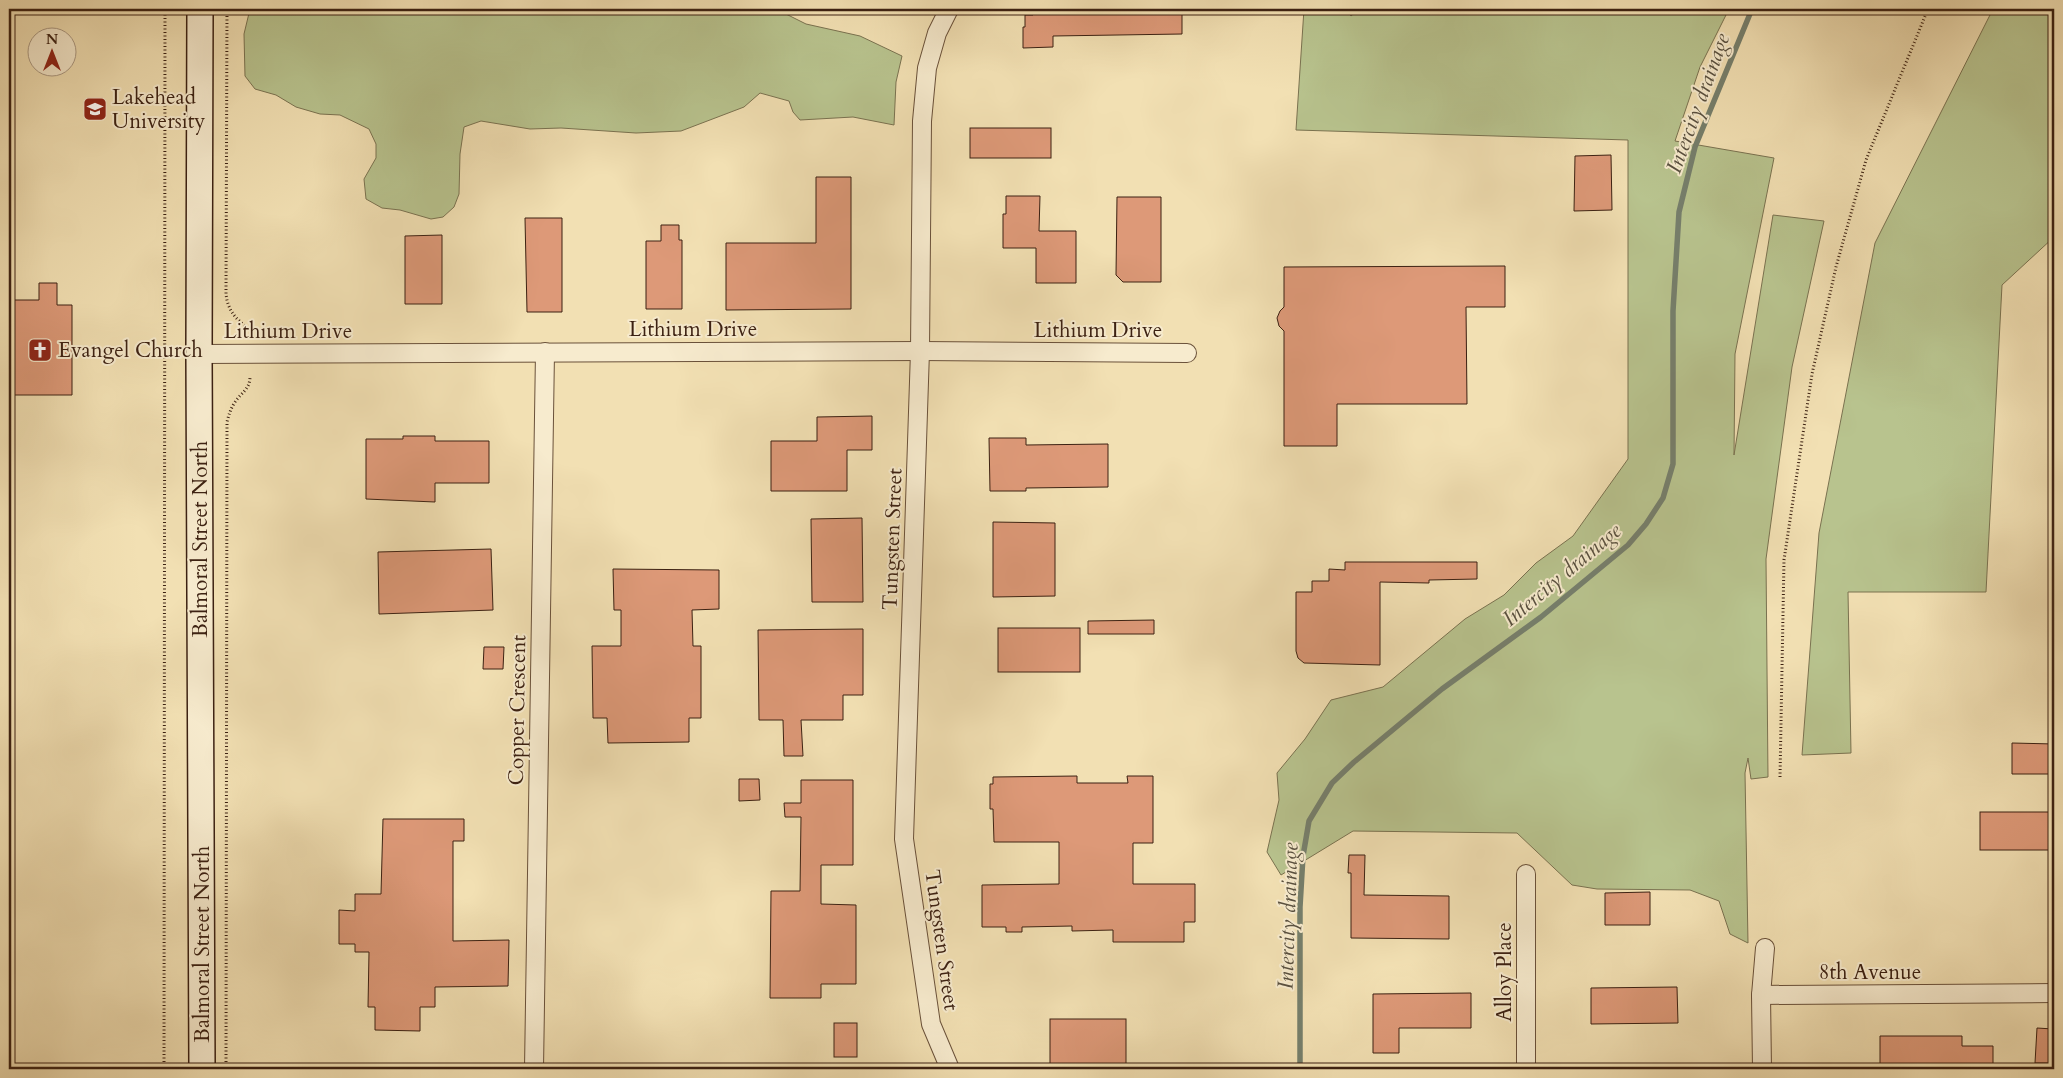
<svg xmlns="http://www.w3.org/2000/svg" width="2063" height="1078" viewBox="0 0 2063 1078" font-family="Cardo,serif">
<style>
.green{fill:#b8c38e;stroke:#7a7250}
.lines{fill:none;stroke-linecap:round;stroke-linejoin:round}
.stream{stroke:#767f6c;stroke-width:5.5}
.building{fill:#dd9978;stroke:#3c2112}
.street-casing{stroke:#6a513a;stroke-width:20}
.secondary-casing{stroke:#3c2112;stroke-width:28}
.path{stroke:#3c2112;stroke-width:3;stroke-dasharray:1 2.5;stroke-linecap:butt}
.street{stroke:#f7ebce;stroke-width:18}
.secondary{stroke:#f7ebce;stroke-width:25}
.labels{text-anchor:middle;stroke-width:4;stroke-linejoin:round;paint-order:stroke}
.poi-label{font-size:21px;fill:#3c2112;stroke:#f7ebce;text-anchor:start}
.street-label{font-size:21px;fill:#3c2112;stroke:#f7ebce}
.water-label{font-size:22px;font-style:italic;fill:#59503f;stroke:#f7ebce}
</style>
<rect width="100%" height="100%" fill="#f2e0b3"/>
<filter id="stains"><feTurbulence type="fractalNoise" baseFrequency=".004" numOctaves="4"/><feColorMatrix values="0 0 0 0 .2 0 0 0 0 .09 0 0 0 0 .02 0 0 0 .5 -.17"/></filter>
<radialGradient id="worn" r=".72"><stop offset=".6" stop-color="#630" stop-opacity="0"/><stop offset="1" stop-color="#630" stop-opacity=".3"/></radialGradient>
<g class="green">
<path d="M250 9H776L806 24 860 36 902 56 896 82 894 125 853 117 800 120 793 112 789 101 760 93 744 107 681 131 636 133 561 128 530 129 481 121 464 127 460 154 459 194 454 207 443 217 431 219 400 210 382 208 366 199 364 179 376 158V144L369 129 340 115 320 114 296 107 276 95 255 89 245 76 244 34Z"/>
<path d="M1304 9H1346L1351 16 1359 9H1729L1700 67 1675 141 1774 158 1735 354 1734 455 1773 215 1824 221 1792 367 1766 559 1768 777 1751 779 1748 758 1745 773 1748 943 1730 934 1719 901 1690 890 1597 889 1572 885 1517 833 1353 831 1281 875 1267 852 1279 800 1277 773 1305 739 1331 700 1383 687 1465 619 1504 595 1536 563 1573 536 1628 459V140L1296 130Z"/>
<path d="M1993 9H2054V237L2002 285 1986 592H1848L1851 753 1802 755 1819 533 1875 243Z"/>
</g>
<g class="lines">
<path class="stream" d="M1300 1069V907L1303 856 1309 821 1332 783 1354 762 1442 689 1541 617 1628 545 1646 524 1663 498 1673 464V311L1679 212 1695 147 1752 9"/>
</g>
<g class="building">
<path d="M1033 9H1182V34L1053 36V47L1023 48V27H1025V15H1033Z"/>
<rect x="970" y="128" width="81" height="30"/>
<path d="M1611 155 1612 210 1574 211 1575 156Z"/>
<path d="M816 177H851V309L726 310V243H816Z"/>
<path d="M1006 196H1040L1039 231H1076V283H1036V248H1003V214H1006Z"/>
<path d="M1117 197H1161V282H1123L1116 275Z"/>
<path d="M525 218H562V312H527Z"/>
<path d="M661 225H679V240H682V309H646V241H661Z"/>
<path d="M442 235V304H405V236Z"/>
<path d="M1505 266V307H1466L1467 404H1337V446H1284V331L1279 326 1277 318 1280 311 1284 307V267Z"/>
<path d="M39 283H57V305H72V395H9V300H39Z"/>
<path d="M872 416V450H847V491H771V441H817V417Z"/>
<path d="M403 436H435V441H489V483H435V502L366 499V439H403Z"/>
<path d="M989 438H1026V445L1108 444V487L1026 488V491H990Z"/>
<path d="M862 518 863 602H812L811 519Z"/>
<path d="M993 522 1055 523V596L993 597Z"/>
<path d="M491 549 493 610 379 614 378 552Z"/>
<path d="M1345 562H1477V579L1429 580V583L1380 582V665L1304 663 1298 658 1296 651V592H1312V581H1329V569L1345 570Z"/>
<path d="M613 569 719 570V609L692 610 693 646H701V718H689V742L608 743 607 718H593L592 646H621V610H614Z"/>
<path d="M1154 620V634H1088V621Z"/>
<rect x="998" y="628" width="82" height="44"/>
<path d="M863 629V695H843V720H801L803 756H784L783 720H759L758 630Z"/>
<path d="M484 647H504L503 669H483Z"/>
<path d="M2012 743 2054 744V774H2012Z"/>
<path d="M1077 776V783H1128L1127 776H1153V843H1133V884H1195V922H1184V942H1113V930L1072 931V926L1022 927V932H1006V927H982V885L1059 884V842H994L993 809H990V784H993V777Z"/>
<path d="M739 779H759L760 800 739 801Z"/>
<path d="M801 780H853V865H821V904L856 905V984H821V998H770L771 891H800L801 817H785L784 803H801Z"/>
<rect x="1980" y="812" width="74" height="38"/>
<path d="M383 819H464V841H453V941L509 940 508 986 435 987V1007H420V1031L375 1030V1007H368L369 952H355V944H339V910L355 911V894H381Z"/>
<path d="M1349 855H1365L1364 895 1449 896V939L1351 938V873H1348Z"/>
<path d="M1650 892V925H1605V893Z"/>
<path d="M1677 987 1678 1023 1591 1024V988Z"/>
<path d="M1471 993V1028H1399V1053H1373V994Z"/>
<rect x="1050" y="1019" width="76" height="50"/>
<rect x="834" y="1023" width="23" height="34"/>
<path d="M2037 1028 2053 1029 2051 1063H2035Z"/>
<path d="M1880 1036H1962V1046H1993V1069H1880Z"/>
</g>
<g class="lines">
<g class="street-casing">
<g id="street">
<path d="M949 9 937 33 927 68 922 121 920 351 904 839 931 1024 950 1069"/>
<path d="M199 354 920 351 1187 353"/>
<path d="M1761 995 2054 993"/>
<path d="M534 1069 545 352"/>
<path d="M1526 1069V874"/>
<path d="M1762 1069 1761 995 1765 948"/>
</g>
</g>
<g class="secondary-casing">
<path id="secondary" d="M200 9 199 354 202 1069"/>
</g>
<g class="path">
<path d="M227 9 226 293C227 310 237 321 251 330"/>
<path d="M1780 777 1784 560 1812 374 1836 267 1866 160 1928 9"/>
<path d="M164 1069 165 9"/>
<path d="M226 1069 227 422C229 414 231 408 235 402 241 393 250 389 250 377"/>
</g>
<use href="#street" class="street"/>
<use href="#secondary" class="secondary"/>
</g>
<defs>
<g id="university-square" transform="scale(1.25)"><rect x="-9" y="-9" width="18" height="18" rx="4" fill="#8f2418" stroke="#f7ebce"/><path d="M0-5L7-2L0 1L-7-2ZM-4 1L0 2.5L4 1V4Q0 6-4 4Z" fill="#fff"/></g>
<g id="church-square" transform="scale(1.25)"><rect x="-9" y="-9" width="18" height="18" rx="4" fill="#8f2418" stroke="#f7ebce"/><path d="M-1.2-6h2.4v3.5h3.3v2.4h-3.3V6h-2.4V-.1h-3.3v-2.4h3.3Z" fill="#fff"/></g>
</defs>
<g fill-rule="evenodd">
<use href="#university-square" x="95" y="109"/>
<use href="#church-square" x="40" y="350"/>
</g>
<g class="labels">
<g class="poi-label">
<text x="112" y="104">Lakehead<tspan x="112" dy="24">University</tspan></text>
<text x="58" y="357">Evangel Church</text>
</g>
<g class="street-label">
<text x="693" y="336">Lithium Drive</text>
<text x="1098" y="337">Lithium Drive</text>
<text x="288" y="338">Lithium Drive</text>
<text transform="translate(200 539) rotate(-90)" y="7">Balmoral Street North</text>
<text transform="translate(892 539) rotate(-88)" y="7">Tungsten Street</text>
<text transform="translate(517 710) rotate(-89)" y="7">Copper Crescent</text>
<text transform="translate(942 940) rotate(82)" y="7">Tungsten Street</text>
<text transform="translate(202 944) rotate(-90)" y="7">Balmoral Street North</text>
<text transform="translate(1504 972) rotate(-90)" y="7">Alloy Place</text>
<text x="1870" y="979">8th Avenue</text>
</g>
<g class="water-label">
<text transform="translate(1697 103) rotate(-70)" y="8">Intercity drainage</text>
<text transform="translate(1561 574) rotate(-40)" y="8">Intercity drainage</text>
<text transform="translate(1287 916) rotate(-88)" y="8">Intercity drainage</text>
</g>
</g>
<rect width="2063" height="1078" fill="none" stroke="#f2e0b3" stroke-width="30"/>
<rect x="10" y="10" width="2043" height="1058" fill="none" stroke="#3c2112" stroke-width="2.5"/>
<rect x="15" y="15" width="2033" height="1048" fill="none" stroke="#3c2112"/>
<g transform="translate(52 52)"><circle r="24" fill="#f7ebce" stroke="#ac9a83"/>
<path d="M0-4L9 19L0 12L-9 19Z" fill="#8f2418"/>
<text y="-8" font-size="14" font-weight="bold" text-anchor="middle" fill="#3c2112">N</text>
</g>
<rect width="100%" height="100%" filter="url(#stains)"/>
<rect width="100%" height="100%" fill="url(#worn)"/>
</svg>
